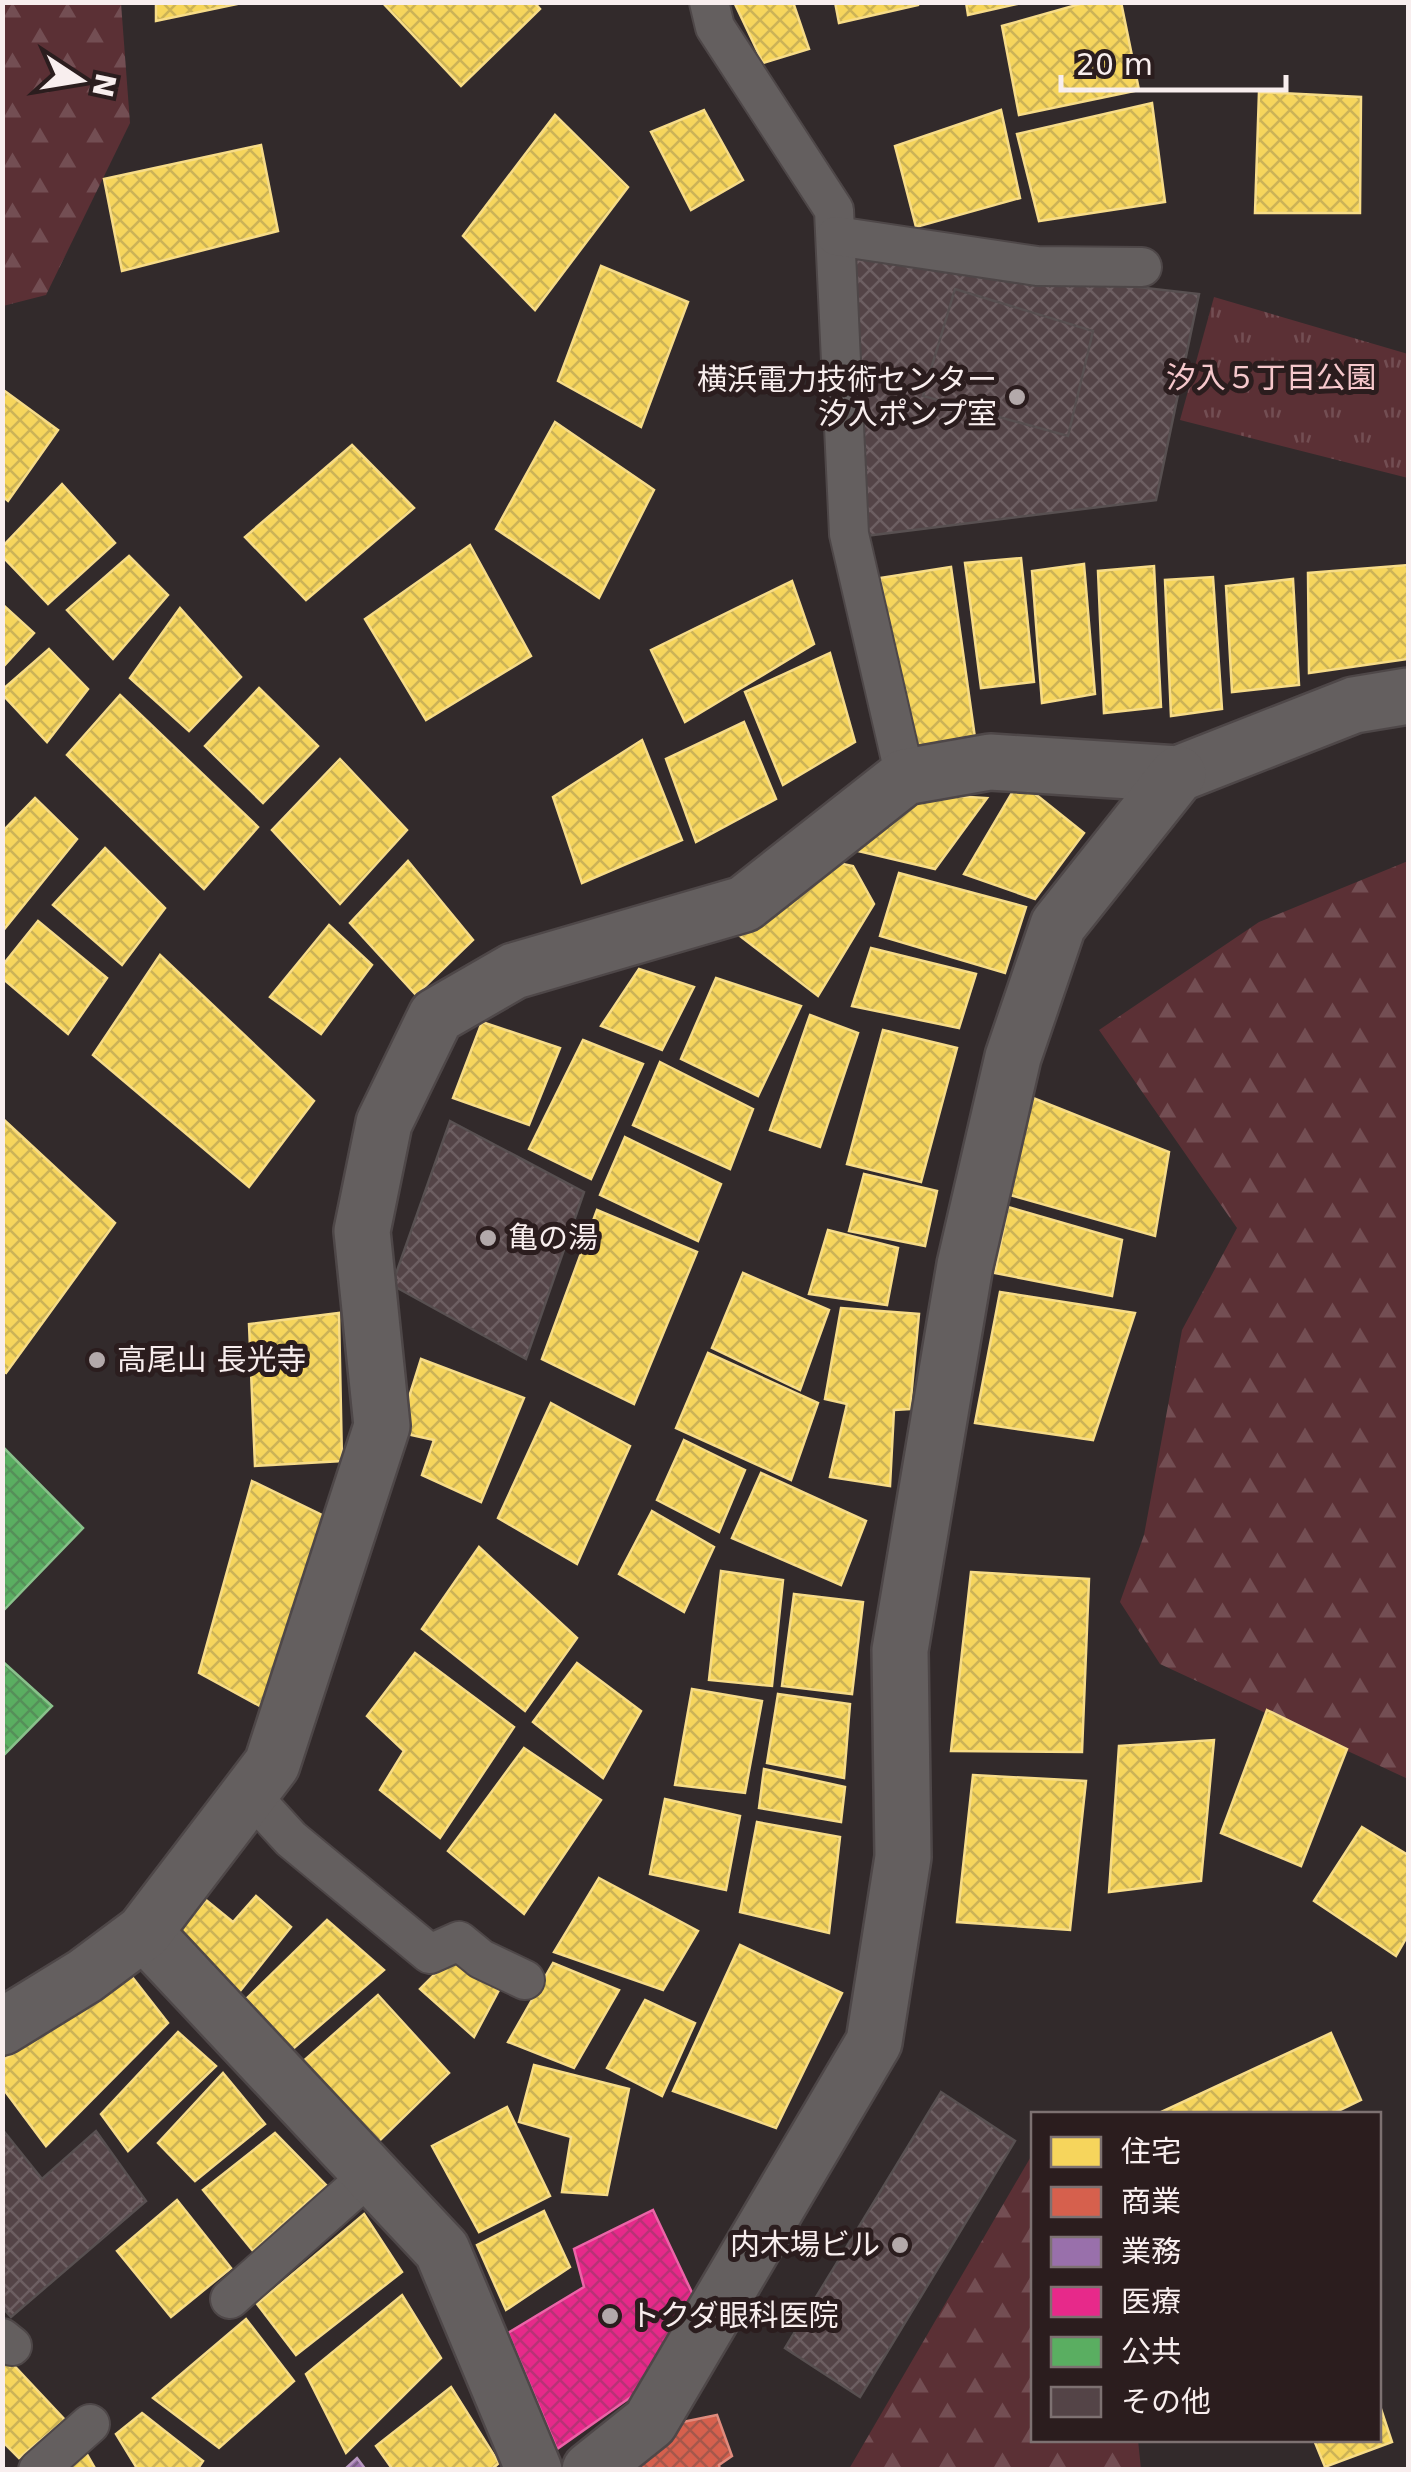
<svg xmlns="http://www.w3.org/2000/svg" width="1411" height="2472" viewBox="0 0 1411 2472" font-family="'DejaVu Sans','Noto Sans JP',sans-serif">
<style>
.forest{fill:url(#forest-firs)}
.park{fill:url(#park-tufts)}
.homes{fill:url(#homes-cross-hatch);stroke:#f7dc88;stroke-width:2.5}
.shops{fill:url(#shops-cross-hatch);stroke:#e08b7d;stroke-width:2.5}
.offices{fill:url(#offices-cross-hatch);stroke:#b696bf;stroke-width:2.5}
.health{fill:url(#health-cross-hatch);stroke:#ec64a8;stroke-width:2.5}
.public{fill:url(#public-cross-hatch);stroke:#89c18b;stroke-width:2.5}
.building{fill:url(#building-cross-hatch);stroke:#585051;stroke-width:2.5}
.lines{fill:none;stroke-linecap:round;stroke-linejoin:round}
.service-casing{stroke:#4e4748;stroke-width:42}
.minor-casing{stroke:#4e4748;stroke-width:60}
.service{stroke:#645f5f;stroke-width:38}
.minor{stroke:#645f5f;stroke-width:55}
.poi-dot{fill:#b3a9aa;stroke:#2b1d1e;stroke-width:4}
.labels{text-anchor:middle;stroke-width:10;stroke-linejoin:round;paint-order:stroke}
.park-label{font-size:30px;fill:#f6c8cc;stroke:#2b1d1e}
.poi-label{font-size:30px;fill:#f8eeee;stroke:#2b1d1e;text-anchor:start}
</style>
<defs>
<pattern id="forest-firs" width="22" height="20" patternUnits="userSpaceOnUse" patternTransform="scale(2.5)"><rect width="22" height="20" fill="#5b3035"/><path d="M5 1l3.5 6h-7zM16 11l3.5 6h-7z" fill="#734e53"/></pattern>
<pattern id="park-tufts" width="24" height="20" patternUnits="userSpaceOnUse" patternTransform="scale(2.5)"><rect width="24" height="20" fill="#5b3035"/><path d="M3 7l-1-3M5 7V3M7 7l1-3M15 17l-1-3M17 17v-4M19 17l1-3" fill="none" stroke="#734e53"/></pattern>
<pattern id="homes-cross-hatch" width="8" height="8" patternUnits="userSpaceOnUse" patternTransform="scale(2.5)"><rect width="8" height="8" fill="#f6d55c"/><path d="M0 0l8 8M0 8l8-8" fill="none" stroke="#cbb257"/></pattern>
<pattern id="shops-cross-hatch" width="8" height="8" patternUnits="userSpaceOnUse" patternTransform="scale(2.5)"><rect width="8" height="8" fill="#d6604d"/><path d="M0 0l8 8M0 8l8-8" fill="none" stroke="#a5574b"/></pattern>
<pattern id="offices-cross-hatch" width="8" height="8" patternUnits="userSpaceOnUse" patternTransform="scale(2.5)"><rect width="8" height="8" fill="#9970ab"/><path d="M0 0l8 8M0 8l8-8" fill="none" stroke="#796083"/></pattern>
<pattern id="health-cross-hatch" width="8" height="8" patternUnits="userSpaceOnUse" patternTransform="scale(2.5)"><rect width="8" height="8" fill="#e7298a"/><path d="M0 0l8 8M0 8l8-8" fill="none" stroke="#b83276"/></pattern>
<pattern id="public-cross-hatch" width="8" height="8" patternUnits="userSpaceOnUse" patternTransform="scale(2.5)"><rect width="8" height="8" fill="#5aae61"/><path d="M0 0l8 8M0 8l8-8" fill="none" stroke="#558f59"/></pattern>
<pattern id="building-cross-hatch" width="8" height="8" patternUnits="userSpaceOnUse" patternTransform="scale(2.5)"><rect width="8" height="8" fill="#544447"/><path d="M0 0l8 8M0 8l8-8" fill="none" stroke="#6d5f62"/></pattern>
</defs>
<rect width="100%" height="100%" fill="#322a2b"/>
<g class="forest">
<path d="M2 3H121L130 123 46 295 3 306Z"/>
<path d="M1408 861V1779L1160 1664 1120 1602 1144 1535 1182 1330 1237 1228 1099 1030 1259 922Z"/>
<path d="M1033 2153 1034 2440H1138L1141 2469H849Z"/>
</g>
<path class="park" d="M1214 297 1408 354V478L1180 420Z"/>
<g class="homes">
<path d="M156 2H242V3L156 21Z"/>
<path d="M382 2H534L540 9 461 86Z"/>
<path d="M734 2H793L809 49 763 63Z"/>
<path d="M835 2H918V5L839 23Z"/>
<path d="M966 2H1026L968 15Z"/>
<path d="M1087 2H1121L1139 90 1019 115 1002 26Z"/>
<path d="M1259 92 1361 97 1360 213H1255Z"/>
<path d="M1152 103 1165 202 1039 221 1017 134Z"/>
<path d="M704 110 743 180 691 210 651 132Z"/>
<path d="M1001 110 1020 198 916 227 895 146Z"/>
<path d="M555 115 628 187 535 310 463 236Z"/>
<path d="M261 145 278 231 122 271 104 179Z"/>
<path d="M601 266 688 302 641 427 558 381Z"/>
<path d="M2 389 58 430 8 501 2 496Z"/>
<path d="M555 422 654 490 599 598 496 529Z"/>
<path d="M352 445 414 508 306 600 245 537Z"/>
<path d="M62 484 115 543 48 604 2 556V547Z"/>
<path d="M470 545 531 656 426 720 365 619Z"/>
<path d="M129 556 168 595 113 659 67 610Z"/>
<path d="M1021 558 1034 682 981 688 965 563Z"/>
<path d="M1084 564 1095 694 1042 703 1032 571Z"/>
<path d="M1408 565V659L1309 673 1308 573Z"/>
<path d="M1154 566 1161 707 1104 713 1098 571Z"/>
<path d="M951 567 976 745 914 754 880 578Z"/>
<path d="M1213 577 1222 709 1171 716 1165 580Z"/>
<path d="M1293 579 1299 685 1232 692 1226 586Z"/>
<path d="M792 581 814 644 685 722 651 650Z"/>
<path d="M2 604 34 633 2 668Z"/>
<path d="M180 608 241 677 189 731 130 678Z"/>
<path d="M49 649 88 689 47 742 2 694V690Z"/>
<path d="M830 653 855 742 783 785 745 692Z"/>
<path d="M259 688 318 746 263 803 205 746Z"/>
<path d="M120 695 258 827 204 889 67 755Z"/>
<path d="M744 722 776 799 696 842 666 759Z"/>
<path d="M642 740 682 840 582 883 553 797Z"/>
<path d="M340 759 407 830 340 904 272 830Z"/>
<path d="M1019 781 1084 833 1035 899 964 874Z"/>
<path d="M920 794 987 798 935 869 849 849Z"/>
<path d="M35 798 77 839 2 932V832Z"/>
<path d="M105 848 165 908 122 965 53 905Z"/>
<path d="M819 859 853 866 874 904 818 996 736 933Z"/>
<path d="M408 861 473 940 416 995 350 923Z"/>
<path d="M899 873 1026 907 1005 973 880 936Z"/>
<path d="M38 921 107 978 68 1034 2 978V966Z"/>
<path d="M329 925 372 965 321 1034 270 997Z"/>
<path d="M871 948 976 974 959 1028 852 1006Z"/>
<path d="M160 955 314 1101 249 1187 93 1055Z"/>
<path d="M639 969 694 987 662 1050 601 1026Z"/>
<path d="M716 978 801 1006 758 1096 681 1059Z"/>
<path d="M810 1015 858 1033 820 1147 770 1130Z"/>
<path d="M482 1022 560 1048 529 1125 453 1098Z"/>
<path d="M883 1030 957 1048 921 1182 847 1164Z"/>
<path d="M583 1040 643 1064 591 1179 529 1149Z"/>
<path d="M660 1062 753 1109 730 1169 633 1125Z"/>
<path d="M1028 1096 1169 1152 1155 1236 1010 1195Z"/>
<path d="M2 1118 115 1223 6 1373 2 1371Z"/>
<path d="M625 1137 721 1184 698 1241 600 1195Z"/>
<path d="M864 1174 937 1191 925 1246 849 1231Z"/>
<path d="M1008 1207 1122 1240 1112 1296 995 1273Z"/>
<path d="M597 1210 697 1252 634 1404 542 1359Z"/>
<path d="M828 1230 898 1248 887 1305 809 1294Z"/>
<path d="M743 1273 829 1310 800 1390 712 1348Z"/>
<path d="M1000 1292 1135 1313 1093 1440 975 1423Z"/>
<path d="M841 1308 919 1314 910 1409 894 1410 890 1486 830 1477 847 1404 825 1399Z"/>
<path d="M339 1313 342 1461 255 1466 249 1324Z"/>
<path d="M708 1353 818 1403 791 1480 676 1428Z"/>
<path d="M421 1359 524 1398 481 1502 422 1475 434 1440 398 1432Z"/>
<path d="M551 1403 630 1446 577 1564 498 1518Z"/>
<path d="M684 1440 745 1470 719 1532 657 1500Z"/>
<path d="M761 1473 866 1521 841 1585 732 1538Z"/>
<path d="M252 1481 328 1518 267 1710 199 1673Z"/>
<path d="M652 1511 714 1547 684 1612 619 1574Z"/>
<path d="M479 1547 577 1638 525 1711 422 1629Z"/>
<path d="M721 1571 783 1580 772 1686 709 1680Z"/>
<path d="M971 1572 1089 1579 1082 1752 951 1751Z"/>
<path d="M794 1594 863 1602 852 1694 782 1686Z"/>
<path d="M415 1653 514 1727 440 1838 380 1790 404 1751 367 1716Z"/>
<path d="M577 1663 641 1711 603 1778 533 1722Z"/>
<path d="M692 1689 762 1701 745 1793 675 1785Z"/>
<path d="M778 1694 850 1704 844 1778 767 1763Z"/>
<path d="M1267 1710 1347 1749 1301 1866 1221 1833Z"/>
<path d="M1214 1740 1201 1881 1109 1892 1119 1746Z"/>
<path d="M524 1748 601 1800 524 1914 448 1851Z"/>
<path d="M764 1769 845 1787 841 1822 759 1808Z"/>
<path d="M973 1775 1086 1781 1070 1930 957 1922Z"/>
<path d="M665 1799 740 1816 726 1890 650 1874Z"/>
<path d="M757 1822 840 1837 829 1933 740 1912Z"/>
<path d="M1362 1827 1408 1855V1935L1396 1956 1314 1901Z"/>
<path d="M599 1878 698 1931 663 1990 554 1952Z"/>
<path d="M256 1896 291 1927 232 2001 174 1937 206 1900 233 1922Z"/>
<path d="M327 1920 384 1970 287 2054 240 2005Z"/>
<path d="M740 1945 842 1993 776 2128 673 2091Z"/>
<path d="M454 1955 499 1990 474 2037 420 1989Z"/>
<path d="M553 1963 619 1990 574 2068 508 2042Z"/>
<path d="M129 1973 168 2023 46 2146 2 2087V2061Z"/>
<path d="M378 1995 449 2073 375 2145 300 2064Z"/>
<path d="M645 2000 695 2023 662 2096 607 2068Z"/>
<path d="M178 2032 216 2066 128 2151 101 2114Z"/>
<path d="M1331 2033 1361 2100 1332 2114H1157Z"/>
<path d="M534 2065 629 2089 607 2195 562 2192 571 2137 519 2122Z"/>
<path d="M223 2073 265 2124 195 2181 158 2143Z"/>
<path d="M507 2107 550 2196 479 2232 432 2146Z"/>
<path d="M275 2133 326 2185 253 2251 203 2190Z"/>
<path d="M177 2200 231 2268 171 2317 117 2251Z"/>
<path d="M544 2211 570 2267 506 2310 477 2245Z"/>
<path d="M364 2214 402 2272 296 2355 257 2304Z"/>
<path d="M402 2295 441 2358 346 2453 306 2374Z"/>
<path d="M246 2319 294 2381 219 2448 153 2398Z"/>
<path d="M7 2358 65 2420 19 2458 2 2441V2362Z"/>
<path d="M451 2387 499 2463 491 2470H393L376 2446Z"/>
<path d="M1378 2400 1392 2442 1325 2467 1314 2440H1378Z"/>
<path d="M142 2413 203 2461 197 2470H138L116 2434Z"/>
<path d="M85 2451 96 2470H64Z"/>
</g>
<path class="shops" d="M717 2415 732 2456 719 2465 720 2470H641L637 2457 683 2422Z"/>
<path class="offices" d="M357 2458 366 2470H344Z"/>
<path class="health" d="M653 2210 695 2299 638 2392 557 2449 508 2333 584 2287 574 2249Z"/>
<g class="public">
<path d="M2 1446 83 1528 2 1612Z"/>
<path d="M2 1661 52 1706 2 1757Z"/>
</g>
<g class="building">
<path d="M848 254 1199 294 1156 500 865 536Z"/>
<path d="M955 289 1093 331 1068 436 923 396Z"/>
<path d="M450 1121 584 1192 526 1359 392 1285Z"/>
<path d="M941 2092 1015 2141 860 2397 785 2348Z"/>
<path d="M2 2129 42 2179 96 2131 146 2201 11 2317 2 2307Z"/>
</g>
<g class="lines">
<g class="service-casing">
<g id="service">
<path d="M709 2 715 27 834 210 849 534 905 777"/>
<path d="M836 236 1037 266 1142 267"/>
<path d="M249 1793 291 1839 430 1954 459 1941 481 1959 525 1980"/>
<path d="M230 2299 371 2174"/>
<path d="M2 2338 12 2346"/>
<path d="M38 2470 90 2424"/>
</g>
</g>
<g class="minor-casing">
<g id="minor">
<path d="M144 1932 442 2250 534 2470"/>
<path d="M2 2027 85 1976 144 1932 272 1764 382 1426 362 1231 384 1123 436 1016 514 971 744 904 905 777 990 762 1178 774 1354 705 1408 696"/>
<path d="M590 2470 650 2422 874 2042 903 1857 900 1650 965 1265 1013 1057 1058 925 1178 774"/>
</g>
</g>
<use href="#service" class="service"/>
<use href="#minor" class="minor"/>
</g>
<g class="poi-dot">
<circle cx="1017" cy="397" r="10"/>
<circle cx="488" cy="1238" r="10"/>
<circle cx="97" cy="1360" r="10"/>
<circle cx="900" cy="2245" r="10"/>
<circle cx="610" cy="2316" r="10"/>
</g>
<g class="labels">
<g class="park-label">
<text x="1271" y="388">汐入５丁目公園</text>
</g>
<g class="poi-label">
<text x="997" y="390" text-anchor="end">横浜電力技術センター<tspan x="997" dy="34">汐入ポンプ室</tspan></text>
<text x="508" y="1248">亀の湯</text>
<text x="117" y="1370">高尾山 長光寺</text>
<text x="880" y="2255" text-anchor="end">内木場ビル</text>
<text x="630" y="2326">トクダ眼科医院</text>
</g>
</g>
<rect width="1411" height="2472" fill="none" stroke="#f8eeee" stroke-width="10"/>
<rect x="1031" y="2112" width="350" height="330" fill="#2b1d1e" stroke="#7d7171" stroke-width="2.5"/>
<rect x="1051" y="2137" width="50" height="30" fill="#f6d55c" stroke="#7d7171" stroke-width="2.5"/>
<text x="1121" y="2162" font-size="30" fill="#f8eeee">住宅</text>
<rect x="1051" y="2187" width="50" height="30" fill="#d6604d" stroke="#7d7171" stroke-width="2.5"/>
<text x="1121" y="2212" font-size="30" fill="#f8eeee">商業</text>
<rect x="1051" y="2237" width="50" height="30" fill="#9970ab" stroke="#7d7171" stroke-width="2.5"/>
<text x="1121" y="2262" font-size="30" fill="#f8eeee">業務</text>
<rect x="1051" y="2287" width="50" height="30" fill="#e7298a" stroke="#7d7171" stroke-width="2.5"/>
<text x="1121" y="2312" font-size="30" fill="#f8eeee">医療</text>
<rect x="1051" y="2337" width="50" height="30" fill="#5aae61" stroke="#7d7171" stroke-width="2.5"/>
<text x="1121" y="2362" font-size="30" fill="#f8eeee">公共</text>
<rect x="1051" y="2387" width="50" height="30" fill="#544447" stroke="#7d7171" stroke-width="2.5"/>
<text x="1121" y="2412" font-size="30" fill="#f8eeee">その他</text>
<g transform="translate(80 80) rotate(102)" stroke="#2b1d1e" stroke-width="8" paint-order="stroke">
<path d="M0-8L18 38L0 25L-18 38Z" fill="#f8eeee"/>
<text y="-15" font-size="28" font-weight="bold" text-anchor="middle" fill="#f8eeee">N</text>
</g>
<path d="M1061 75v15h225v-15" fill="none" stroke="#f8eeee" stroke-width="5"/>
<text x="1076" y="75" font-size="30" fill="#f8eeee" stroke="#2b1d1e" stroke-width="8" paint-order="stroke">20 m</text>
</svg>
